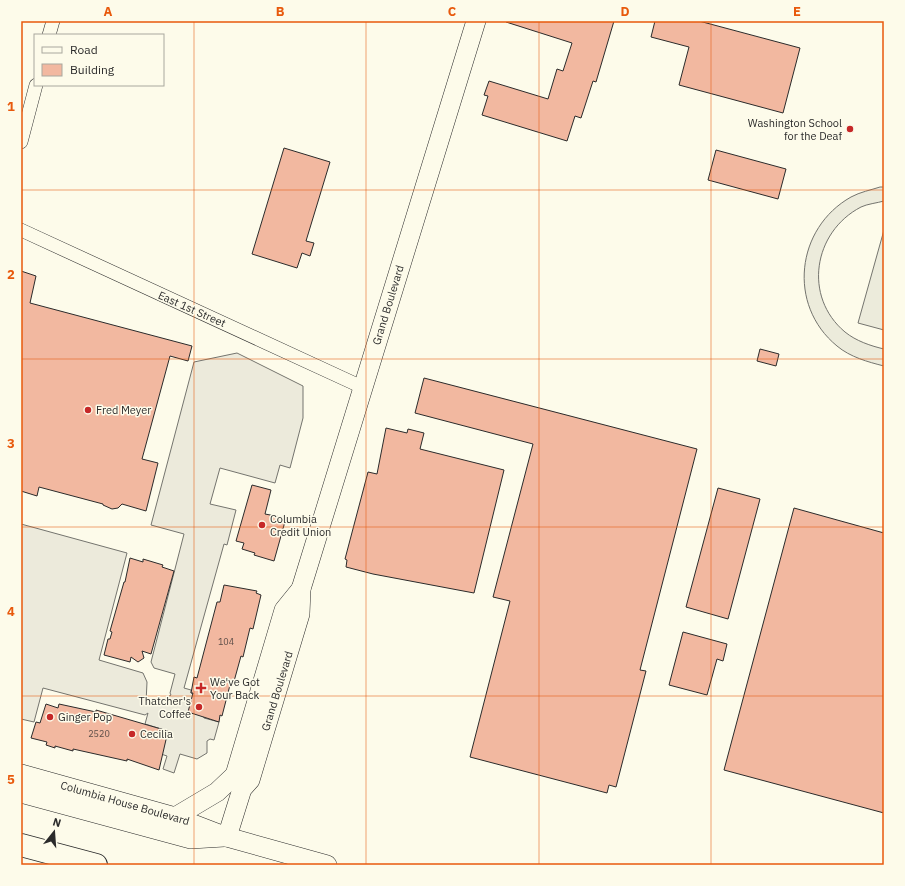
<svg xmlns="http://www.w3.org/2000/svg" width="905" height="886" viewBox="0 0 905 886" font-family="'IBM Plex Sans',sans-serif">
<style>
.grass{fill:#ecebdb;stroke:#74746e}
.parking{fill:#eceadb;stroke:#74746e}
.building{fill:#f2b8a0;stroke:#2b2b2b}
.lines{fill:none;stroke-linecap:round;stroke-linejoin:round}
.minor-casing{stroke:#2b2b2b;stroke-width:14}
.secondary-casing{stroke:#2b2b2b;stroke-width:20}
.motorway-casing{stroke:#2b2b2b;stroke-width:24}
.minor{stroke:#fdfbea;stroke-width:13}
.secondary{stroke:#fdfbea;stroke-width:19}
.motorway{stroke:#fdfbea;stroke-width:22}
.grid{fill:none;stroke:#e8590c;stroke-width:1;stroke-opacity:0.55}
.poi-dot{fill:#c62828;stroke:#fdfbea;stroke-width:1.5}
.labels{text-anchor:middle;stroke-width:3;stroke-linejoin:round;paint-order:stroke}
.number-label{font-size:9px;fill:#5d4e48}
.poi-label{font-size:11px;fill:#2b2b2b;stroke:#fdfbea;text-anchor:start}
.street-label{font-size:11px;fill:#2b2b2b;stroke:#fdfbea}
.neatline{fill:none;stroke:#e8590c;stroke-width:1.5}
.grid-label{font-size:13px;text-anchor:middle;font-weight:bold;fill:#e8590c}
</style>
<rect width="100%" height="100%" fill="#fdfbea"/>
<g class="grass">
<path d="M880 187H884V201C877 203 867 204 861 207 813 232 803 297 845 332 856 341 871 346 884 349V366C868 362 850 357 837 346 787 305 796 228 851 197 860 192 871 190 880 187Z"/>
<path d="M884 230V330L858 323Z"/>
</g>
<path class="parking" d="M237 353 303 386V418L290 468 280 465 275 483 220 468 210 504 236 510 227 545 224 544 184 688 191 690V693H193L204 718 219 722 214 740 210 739 207 741V753L197 759 180 754 174 773 163 769 167 756 161 754 168 731 145 724 148 713 145 715 43 688 34 722 21 719V524L127 553 99 660 143 673 147 682 146 703H158L171 695 170 693 175 674 154 668 151 662 184 534 151 525 194 362Z"/>
<g class="building">
<path d="M506 21H614L596 82 593 81 581 118 575 116 567 141 482 115 488 96 484 95 489 81 548 99 557 69 563 71 572 43 506 22Z"/>
<path d="M655 21H699L800 48 783 113 679 85 689 47 651 37Z"/>
<path d="M284 148 330 162 306 241 314 243 310 256 302 253 297 268 252 254Z"/>
<path d="M716 150 786 169 778 199 708 180Z"/>
<path d="M21 271 36 276 30 303 192 346 188 361 170 356 142 459 158 463 146 511 122 504 118 508 112 509 103 505V504L39 487 37 496 21 491Z"/>
<path d="M760 349 779 354 776 366 757 361Z"/>
<path d="M424 378 697 449 640 670 646 671 616 787 609 785 607 793 470 757 510 601 493 597 533 444 415 413Z"/>
<path d="M386 428 407 433 408 429 424 433 420 449 504 470 474 593 373 574 346 567 347 560 345 559 368 472 377 474Z"/>
<path d="M252 485 271 490 265 514 286 518 274 561 254 555 255 553 242 549 244 543 236 541Z"/>
<path d="M718 488 760 499 728 619 686 607Z"/>
<path d="M794 508 884 533V813L724 770Z"/>
<path d="M130 558 143 562V559L163 565 162 567 174 571 151 654 142 651 144 658 138 662 131 657 130 662 104 655 108 639H110L112 632 110 631 124 582H125Z"/>
<path d="M224 585 257 591 256 593 261 595 253 629 250 628 243 657 241 656 233 685H230L222 716 220 715 219 722 188 712 193 693H191L194 677 197 678 217 602H220Z"/>
<path d="M683 632 727 644 723 661 717 659 707 695 669 685Z"/>
<path d="M46 704 58 708 59 704 96 712V710L168 731 159 770 127 759V761L73 749V751L55 746V748L46 745 47 742 31 738 36 722 40 723Z"/>
</g>
<g class="lines">
<g class="minor-casing">
<g id="minor">
<path d="M49 35 53 21"/>
<path d="M21 142 36 85"/>
<path d="M21 230 362 387"/>
</g>
</g>
<g class="secondary-casing">
<g id="secondary">
<path d="M21 774 175 817 227 837 327 865"/>
<path d="M242 789 235 775 284 610 301 589"/>
<path d="M21 793 191 839 224 837"/>
<path d="M175 817 217 792 235 775"/>
<path d="M227 837 242 789 250 780 300 614 301 589 476 21"/>
</g>
</g>
<g class="motorway-casing">
<path id="motorway" d="M21 845 96 865"/>
</g>
<use href="#minor" class="minor"/>
<use href="#secondary" class="secondary"/>
<use href="#motorway" class="motorway"/>
</g>
<path class="grid" d="M194 21V865M366 21V865M539 21V865M711 21V865M21 190H884M21 359H884M21 527H884M21 696H884"/>
<g class="poi-dot">
<circle cx="850" cy="129" r="4"/>
<circle cx="88" cy="410" r="4"/>
<circle cx="262" cy="525" r="4"/>
<path d="M199 682h4v4h4v4h-4v4h-4v-4h-4v-4h4z"/>
<circle cx="199" cy="707" r="4"/>
<circle cx="50" cy="717" r="4"/>
<circle cx="132" cy="734" r="4"/>
</g>
<g class="labels">
<g class="number-label">
<text x="226" y="645">104</text>
<text x="99" y="737">2520</text>
</g>
<g class="poi-label">
<text x="842" y="127" text-anchor="end">Washington School<tspan x="842" dy="13">for the Deaf</tspan></text>
<text x="96" y="414">Fred Meyer</text>
<text x="270" y="523">Columbia<tspan x="270" dy="13">Credit Union</tspan></text>
<text x="210" y="686">We've Got<tspan x="210" dy="13">Your Back</tspan></text>
<text x="191" y="705" text-anchor="end">Thatcher's<tspan x="191" dy="13">Coffee</tspan></text>
<text x="58" y="721">Ginger Pop</text>
<text x="140" y="738">Cecilia</text>
</g>
<g class="street-label">
<text transform="translate(388 305) rotate(-73)" y="4">Grand Boulevard</text>
<text transform="translate(192 309) rotate(24)" y="4">East 1st Street</text>
<text transform="translate(277 691) rotate(-73)" y="4">Grand Boulevard</text>
<text transform="translate(125 803) rotate(16)" y="4">Columbia House Boulevard</text>
</g>
</g>
<rect width="905" height="886" fill="none" stroke="#fdfbea" stroke-width="44"/>
<rect x="34" y="34" width="130" height="52" fill="#fdfbea" stroke="#a9a89e"/>
<rect x="42" y="47" width="20" height="6" fill="#fdfbea" stroke="#a9a89e"/>
<text x="70" y="54" font-size="12" fill="#2b2b2b">Road</text>
<rect x="42" y="64" width="20" height="12" fill="#f2b8a0" stroke="#a9a89e"/>
<text x="70" y="74" font-size="12" fill="#2b2b2b">Building</text>
<g transform="translate(54 832) rotate(17)" stroke="#fdfbea" stroke-width="3" paint-order="stroke">
<path d="M0-3L7 15L0 10L-7 15Z" fill="#2b2b2b"/>
<text y="-6" font-size="11" font-weight="bold" text-anchor="middle" fill="#2b2b2b">N</text>
</g>
<rect x="22" y="22" width="861" height="842" class="neatline"/>
<g class="grid-label">
<text x="108" y="16">A</text>
<text x="280" y="16">B</text>
<text x="452" y="16">C</text>
<text x="625" y="16">D</text>
<text x="797" y="16">E</text>
<text x="11" y="111">1</text>
<text x="11" y="279">2</text>
<text x="11" y="448">3</text>
<text x="11" y="616">4</text>
<text x="11" y="784">5</text>
</g>
</svg>
